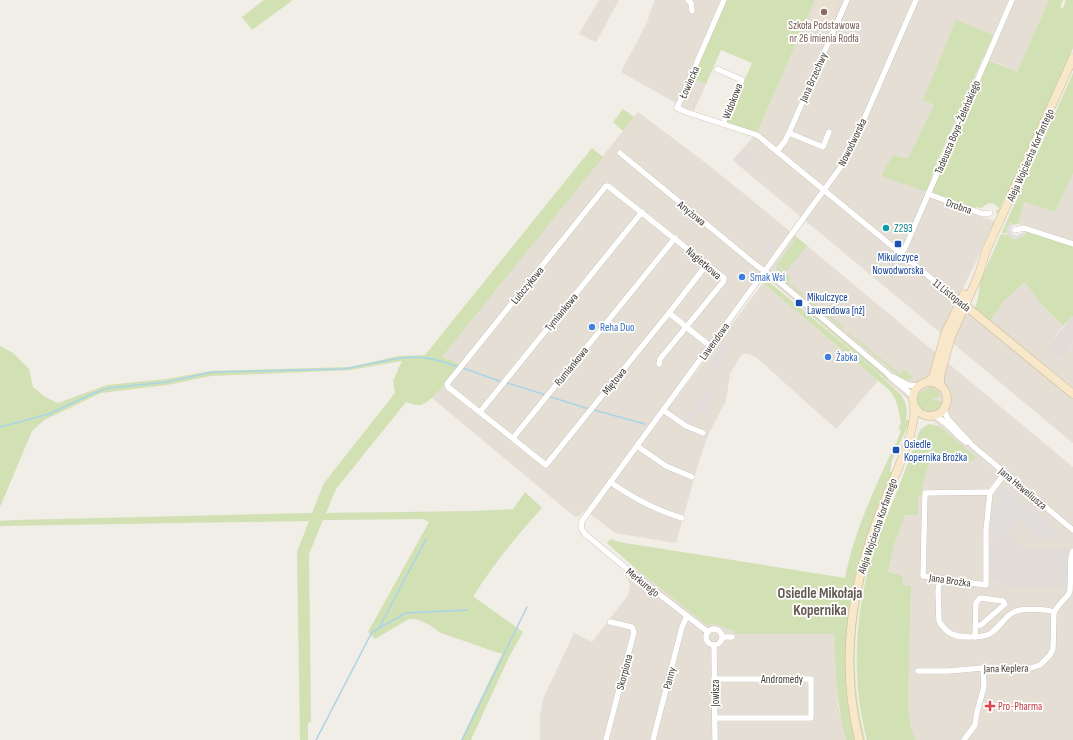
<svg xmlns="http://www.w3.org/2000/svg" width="1073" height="740" viewBox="0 0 1073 740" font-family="'Sofia Sans Condensed',sans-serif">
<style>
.residential{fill:#e5ded5}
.industrial{fill:#e1dcd8}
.education{fill:#e9e0d2}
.green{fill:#d1e1b3}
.parking{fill:#e0dddb}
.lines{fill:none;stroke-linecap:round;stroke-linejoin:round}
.stream{stroke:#a9d4e8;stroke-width:1.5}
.street-casing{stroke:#bcb4aa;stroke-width:6}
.secondary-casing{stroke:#ccba9b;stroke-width:9}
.street{stroke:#fff;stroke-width:5.5}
.secondary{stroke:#f8e8c9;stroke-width:8}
.education-dot{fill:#8d6e63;stroke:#fff;stroke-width:1.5}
.culture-dot{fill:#0f9aa8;stroke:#fff;stroke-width:1.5}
.transit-dot{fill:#1a4fb4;stroke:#fff;stroke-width:1.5}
.shop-dot{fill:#3f7fe0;stroke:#fff;stroke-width:1.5}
.health-dot{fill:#e0444e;stroke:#fff;stroke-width:1.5}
.labels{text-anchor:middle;stroke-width:3.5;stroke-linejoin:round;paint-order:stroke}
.education-label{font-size:11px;fill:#785e54;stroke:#fff}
.street-label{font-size:11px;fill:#433d36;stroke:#fff}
.culture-label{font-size:11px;fill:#0d838f;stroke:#fff;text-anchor:start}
.transit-label{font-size:11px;fill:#164399;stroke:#fff;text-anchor:start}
.shop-label{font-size:11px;fill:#366cbe;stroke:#fff;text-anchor:start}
.health-label{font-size:11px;fill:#be3a42;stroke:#fff;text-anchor:start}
.district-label{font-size:15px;font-weight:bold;fill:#655a4f;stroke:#fff}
</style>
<rect width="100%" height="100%" fill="#f1ede7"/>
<g class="residential">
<path d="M599 0H619L596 42 579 34Z"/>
<path d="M655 0H721L676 103 621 72 649 19 648 18Z"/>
<path d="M815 0H1049L1017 72 983 57 992 36 923 100 934 105 908 160 924 191H931L975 209 973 214 995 221 959 297 989 321 1004 301 1025 282 1041 304 1063 326 1046 349 1059 359 1073 341V443L743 169 754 155 744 147 757 133Z"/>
<path d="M693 79 706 84 694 111 683 108 682 105Z"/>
<path d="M638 112 711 167 791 232 585 512 584 511 579 516 575 517 432 398 457 369 460 364 442 357Z"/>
<path d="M1073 173V242L1018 224 1024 202 1055 212Z"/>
<path d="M793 234 1073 467V740H916L911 729 908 707 911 586 901 585 903 576 888 573 894 546 905 515H918V496H922V487L930 460 972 461 975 457 765 276Z"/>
<path d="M763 283 878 381 836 429 757 358 749 354H742L730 374 726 401 709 433 699 461 676 543 615 533 589 513Z"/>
<path d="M635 568 707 624 715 623 720 625 735 630V634H835L838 706 846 740H540V715L543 699 574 633 592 642 628 595 630 584 626 577Z"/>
</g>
<g class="industrial">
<path d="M744 147 754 155 743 169 733 160Z"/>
<path d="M1072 316 1073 317V341L1059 359 1046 349Z"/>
<path d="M1012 534 1022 549 1068 548V588L1009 587 991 577 990 547Z"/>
</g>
<path class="education" d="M819 0H839L826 32 809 25Z"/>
<g class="green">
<path d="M264 0H293L252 30 242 17Z"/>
<path d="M726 0H815L757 133 726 122 752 63 721 50 706 84 693 79Z"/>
<path d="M1049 0H1063L1060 7 1063 8 1066 0H1073V48L1007 197 1004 198 998 213H996V210L999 209C995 201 987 202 982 208L976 207 975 209 932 193V188L988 60 1017 72Z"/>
<path d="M956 20 993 35 935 167 927 190 924 191 881 176 893 155 908 159 934 105 923 100Z"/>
<path d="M1073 73V173L1055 212 1024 202 1018 224 1012 225 1010 222 1007 228V232L1004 234 1002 232Z"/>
<path d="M623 109 634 117 623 131 613 122Z"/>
<path d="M592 148 603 157 442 357 460 364 457 369C449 378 430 405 419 405 415 405 410 403 406 402L336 489 326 513 474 511 513 509 525 492 542 508C517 535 494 564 474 595V597L523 632 509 657 471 740H461L502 654 441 633 428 624 416 619H409L375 639 368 632 429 522 424 519 323 520 309 554 311 722 308 723V740H300L297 552 309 521 0 526V521L15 520 312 513 324 483 395 393 393 381 402 361 350 370 211 376 167 385 101 393 44 420 32 431 0 507V346L13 353 29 369 33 387 45 397 58 403 107 385 166 379 211 371 350 367 399 356 425 355Z"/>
<path d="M1025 231 1073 246V317L1072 316 1063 326 1041 304 1025 282 1004 301 989 322 974 309C980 300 978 290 981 280L1001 234 1005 235 1007 234C1013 242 1019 239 1026 234Z"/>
<path d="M794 235 807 246 786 271 777 265 793 243Z"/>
<path d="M777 266 791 278 788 282 844 327 843 330 780 277 776 268Z"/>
<path d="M768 281 871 367 901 395C906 401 908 411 906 419L910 421 892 460 890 472H892C882 498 870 523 863 550 844 613 840 675 855 740H846C836 705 836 670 834 634H735L734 630C723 630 722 622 707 625L635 568 607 543 611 539 619 542 845 578C854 531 877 482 898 439L901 430 898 429 901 423C899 411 897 398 889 390L763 283Z"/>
<path d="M808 310 889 379 887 380 807 311Z"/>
<path d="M848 332 900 374 904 370 913 377 905 381 847 333Z"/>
<path d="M931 387 937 390 941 396 933 399V401H942L940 407 937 410 924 413C917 408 914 398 922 392 924 390 928 389 931 387Z"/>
<path d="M930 424 939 426 976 457 972 461H930L922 487V496L918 497V515H905L894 546 888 572 903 576 902 585 911 586 908 707 911 729 916 740H867C850 676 855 609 875 546 883 524 893 503 901 481 906 468 911 455 916 442 917 438 918 433 920 430 923 427 927 425 930 424Z"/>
<path d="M886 506 888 507C857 586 844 656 865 740H863C850 681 849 616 868 558 873 541 880 523 886 506Z"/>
</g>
<g class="parking">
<path d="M1010 222 1012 225 1010 229 1012 234 1017 236 1025 231 1026 234 1017 239 1011 238 1007 234 1006 229Z"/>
<path d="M769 242 775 247 766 257 760 252Z"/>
<path d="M724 343 730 347 723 357 725 359 719 367 717 365 714 369 709 365Z"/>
<path d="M705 392 714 398 708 408 710 409 706 415 696 408 695 409 698 411 689 423 685 420Z"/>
<path d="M1002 485 1057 530 1047 543 1019 521 1002 541 998 542 992 536 996 493Z"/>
<path d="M1048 618H1052V644L1050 652 1039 664 1037 661 1045 653 1048 647Z"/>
<path d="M985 670H1025V674L985 673Z"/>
</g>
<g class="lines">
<g class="stream">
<path d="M463 368 502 382"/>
<path d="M507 383 546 395"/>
<path d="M551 397 589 409"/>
<path d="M594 410 645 424"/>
<path d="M0 427 49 414 94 393 109 388 167 382 212 372 343 369C370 365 406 353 432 359 441 361 450 364 459 367"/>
<path d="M379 628 426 539"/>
<path d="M316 740 372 632 406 613 467 610"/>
<path d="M462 740 527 607"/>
</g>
<g class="street-casing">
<g id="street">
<path d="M688 0 691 3 692 11"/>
<path d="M724 0 677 108 686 112 757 135 960 302"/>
<path d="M717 69 742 80 723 124"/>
<path d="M789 133 823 147 829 132"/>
<path d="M777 151 785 141 789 133 847 0"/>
<path d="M620 153 756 265 777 280 887 373C895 383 906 388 913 397"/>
<path d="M928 194 983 214 990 213"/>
<path d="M1015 230 1024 228 1073 244"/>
<path d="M901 253 905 248 1012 0"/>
<path d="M669 313 710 346"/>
<path d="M659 364 660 359 723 282 724 278 608 186H606L447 384 448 387 546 465 669 313 707 264"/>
<path d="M893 377 908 385 919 386"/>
<path d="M945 406V413L948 419 973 446 1073 530"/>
<path d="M663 410 686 426 703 433"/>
<path d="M480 412 642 212"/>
<path d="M934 416C947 420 954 435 966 442"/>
<path d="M513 438 675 238"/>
<path d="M637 446 666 466 692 477"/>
<path d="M610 482C633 498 655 510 682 518"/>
<path d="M990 493 986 530V585L923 576 925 493 987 492 990 493 1005 473"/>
<path d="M940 579 938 591 939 621C942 626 947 632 952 634 959 638 985 638 991 633 1000 627 1005 616 1014 612 1022 608 1047 609 1054 612"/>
<circle cx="714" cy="637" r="8"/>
<path d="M708 632 638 578 585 534 581 528 582 521 843 164 851 149 916 0"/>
<path d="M723 637H732"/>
<path d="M975 637 976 603 980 598 1003 601 1005 604 981 625 976 626"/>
<path d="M714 645 715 740"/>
<path d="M918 671H948L983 668H1031L1040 665 1050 655 1053 649 1054 612 1059 605 1068 595 1070 591 1071 558 1073 551"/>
<path d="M714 679H811V718H715"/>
<path d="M606 740 634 632 632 627 610 622"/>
<path d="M653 740 682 627 687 616"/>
<path d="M964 740 975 725 977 712 984 687 983 668"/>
</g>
</g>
<g class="secondary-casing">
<g id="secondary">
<path d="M961 302 1073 394"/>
<circle cx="930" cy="399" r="17"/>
<path d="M925 383 931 379 933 377 945 334 964 294"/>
<path d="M940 386V376L951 337 979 274 986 251 1073 58"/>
<path d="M859 740C839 658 852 582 883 505 892 481 917 431 914 407"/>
</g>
</g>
<use href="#street" class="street"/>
<use href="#secondary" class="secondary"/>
</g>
<circle class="education-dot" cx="824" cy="12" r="4"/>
<circle class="culture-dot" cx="886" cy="228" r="4"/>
<g class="transit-dot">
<rect x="894" y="240" width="8" height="8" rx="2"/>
<rect x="795" y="299" width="8" height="8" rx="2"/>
<rect x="892" y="446" width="8" height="8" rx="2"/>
</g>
<g class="shop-dot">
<circle cx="742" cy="277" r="4"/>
<circle cx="592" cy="327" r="4"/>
<circle cx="828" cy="357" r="4"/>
</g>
<path class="health-dot" d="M988 700h4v4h4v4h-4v4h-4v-4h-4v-4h4z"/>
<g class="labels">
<g class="education-label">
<text x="824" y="29">Szkoła Podstawowa<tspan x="824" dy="13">nr 26 imienia Rodła</tspan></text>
</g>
<g class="street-label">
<text transform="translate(813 77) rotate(-66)" y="4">Jana Brzechwy</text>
<text transform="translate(689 82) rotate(-66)" y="4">Łowiecka</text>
<text transform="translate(732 101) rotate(-69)" y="4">Widokowa</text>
<text transform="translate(957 127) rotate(-67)" y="4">Tadeusza Boya-Żeleńskiego</text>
<text transform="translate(852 142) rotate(-64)" y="4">Nowodworska</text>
<text transform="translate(1030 155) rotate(-66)" y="4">Aleja Wojciecha Korfantego</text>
<text transform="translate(959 206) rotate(19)" y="4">Drobna</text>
<text transform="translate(692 213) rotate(39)" y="4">Anyżowa</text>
<text transform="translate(704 263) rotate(41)" y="4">Nagietkowa</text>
<text transform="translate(527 285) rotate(-51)" y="4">Lubczykowa</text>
<text transform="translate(952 295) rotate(39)" y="4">11 Listopada</text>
<text transform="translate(561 312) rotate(-51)" y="4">Tymiankowa</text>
<text transform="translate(714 341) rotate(-54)" y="4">Lawendowa</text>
<text transform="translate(571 366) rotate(-51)" y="4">Rumiankowa</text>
<text transform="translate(614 381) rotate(-51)" y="4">Miętowa</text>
<text transform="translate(1023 488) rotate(40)" y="4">Jana Heweliusza</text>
<text transform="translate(877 526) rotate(-71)" y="4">Aleja Wojciecha Korfantego</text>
<text transform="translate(950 580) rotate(8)" y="4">Jana Brożka</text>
<text transform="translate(643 582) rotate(39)" y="4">Merkurego</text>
<text transform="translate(1006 668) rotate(-1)" y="4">Jana Keplera</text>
<text transform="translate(624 672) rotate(-75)" y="4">Skorpiona</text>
<text transform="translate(669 678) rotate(-75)" y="4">Panny</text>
<text x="782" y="683">Andromedy</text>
<text transform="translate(715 693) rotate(-90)" y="4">Jowisza</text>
</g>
<g class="culture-label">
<text x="894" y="232">Z293</text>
</g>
<g class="transit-label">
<text x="898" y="261" text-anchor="middle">Mikulczyce<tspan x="898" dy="13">Nowodworska</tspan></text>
<text x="807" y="301">Mikulczyce<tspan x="807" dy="13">Lawendowa [nż]</tspan></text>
<text x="904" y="448">Osiedle<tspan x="904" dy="13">Kopernika Brożka</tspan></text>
</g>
<g class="shop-label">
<text x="750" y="281">Smak Wsi</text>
<text x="600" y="331">Reha Duo</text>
<text x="836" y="361">Żabka</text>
</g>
<g class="health-label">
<text x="998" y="710">Pro-Pharma</text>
</g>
<g class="district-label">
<text x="820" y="598">Osiedle Mikołaja<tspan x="820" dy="17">Kopernika</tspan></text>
</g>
</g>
</svg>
